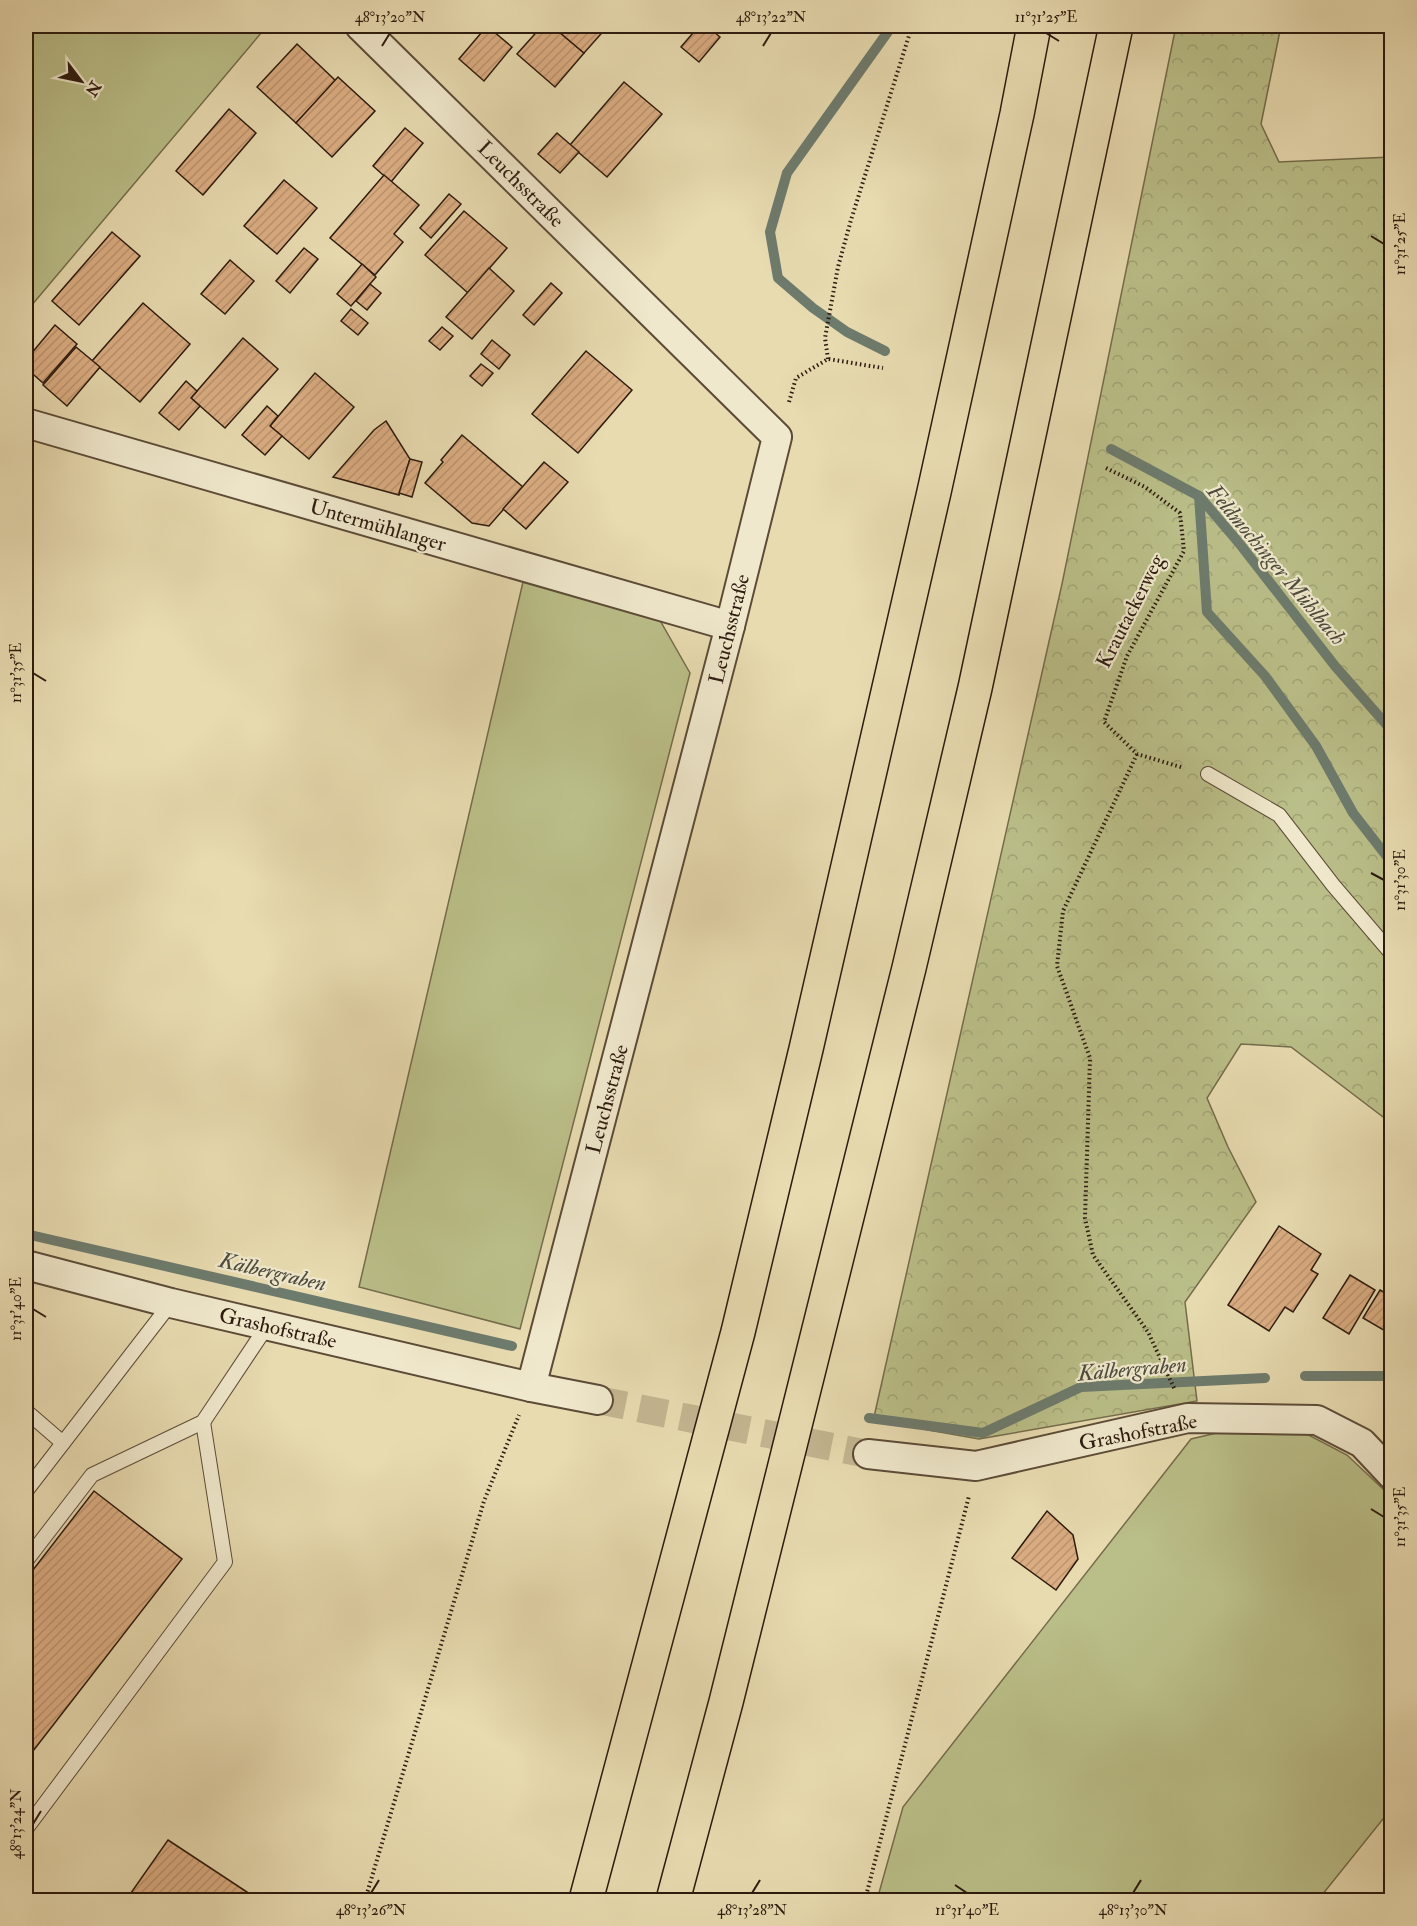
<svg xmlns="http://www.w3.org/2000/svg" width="1417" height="1926" viewBox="0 0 1417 1926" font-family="'IM FELL Double Pica',serif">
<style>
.green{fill:#babe88;stroke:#746c4c;stroke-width:1.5}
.forest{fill:url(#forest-crowns);stroke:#746c4c;stroke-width:1.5}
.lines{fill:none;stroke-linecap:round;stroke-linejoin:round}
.stream{stroke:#6d7b6d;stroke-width:10}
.building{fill:url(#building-hatch);stroke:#2d1b0f;stroke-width:1.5}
.street-tunnel{stroke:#c3b590;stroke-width:28;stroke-dasharray:28 14;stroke-linecap:butt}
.lane-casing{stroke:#5c4b37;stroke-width:16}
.street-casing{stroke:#5c4b37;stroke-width:32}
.highway-casing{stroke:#2d1b0f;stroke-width:36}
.path{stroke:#2d1b0f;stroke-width:4;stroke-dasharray:1.5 3;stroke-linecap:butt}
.lane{stroke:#f0e8cc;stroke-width:14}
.street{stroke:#f0e8cc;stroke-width:28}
.highway{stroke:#e8dbb0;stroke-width:33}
.ticks{fill:none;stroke:#2d1b0f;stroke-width:2}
.labels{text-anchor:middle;stroke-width:4.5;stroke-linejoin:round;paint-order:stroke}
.street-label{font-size:21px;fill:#2d1b0f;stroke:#f0e8cc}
.water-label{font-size:22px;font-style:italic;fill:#4d4b3e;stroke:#f0e8cc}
.neatline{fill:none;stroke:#2d1b0f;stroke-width:2}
.ticks-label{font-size:15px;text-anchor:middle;fill:#2d1b0f}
</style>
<defs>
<pattern id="forest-crowns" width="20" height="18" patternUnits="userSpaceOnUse" patternTransform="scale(1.5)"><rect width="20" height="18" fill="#babe88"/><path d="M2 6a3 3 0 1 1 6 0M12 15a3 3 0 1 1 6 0" fill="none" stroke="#a0a374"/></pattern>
<pattern id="building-hatch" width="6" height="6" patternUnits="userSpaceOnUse" patternTransform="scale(1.5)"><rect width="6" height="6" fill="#dbad82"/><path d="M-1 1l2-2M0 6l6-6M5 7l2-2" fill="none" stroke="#bc946f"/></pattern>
</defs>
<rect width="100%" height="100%" fill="#e8dbb0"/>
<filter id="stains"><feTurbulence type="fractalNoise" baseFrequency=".00333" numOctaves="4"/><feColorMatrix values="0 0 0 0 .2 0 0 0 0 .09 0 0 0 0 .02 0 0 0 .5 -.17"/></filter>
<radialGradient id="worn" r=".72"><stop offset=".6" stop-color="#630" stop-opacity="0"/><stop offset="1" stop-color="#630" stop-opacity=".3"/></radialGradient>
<g class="green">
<path d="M26 26H267L26 312Z"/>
<path d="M523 582 658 617 690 673 520 1329 359 1287Z"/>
<path d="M1238 1428 1301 1431 1347 1455 1383 1489 1392 1501 1391 1809 1318 1900H877L903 1807 1191 1439Z"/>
</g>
<path class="forest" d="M1176 26H1281L1261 124 1279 162 1391 157V1123L1291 1047 1241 1044 1207 1098 1228 1147 1256 1202 1185 1302 1197 1401 979 1439 928 1430 874 1417 1062 584Z"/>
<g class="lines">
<g class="stream">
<path d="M885 351 847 332 813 308 778 278 770 232 787 173 892 26"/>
<path d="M1111 449 1199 496 1239 543 1335 666 1392 731"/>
<path d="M1199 496 1207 612 1265 676 1316 746 1353 813 1392 863"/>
<path d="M26 1234 512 1346"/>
<path d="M1305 1376H1392"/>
<path d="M869 1418 983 1433 1081 1387 1265 1378"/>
</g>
</g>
<g class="building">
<path d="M487 26 512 47 484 81 459 59Z"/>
<path d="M542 26H552L584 53 555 87 517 54Z"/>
<path d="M552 26H608L584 53Z"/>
<path d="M699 26H707L720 37 699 62 681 47Z"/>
<path d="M297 44 336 81 296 123 257 87Z"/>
<path d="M338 77 375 111 332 157 296 123Z"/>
<path d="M624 82 662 114 607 177 570 145Z"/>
<path d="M229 109 256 133 203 195 176 171Z"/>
<path d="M405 128 423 143 391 182 373 166Z"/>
<path d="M557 133 579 152 560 173 538 154Z"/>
<path d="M384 175 419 205 394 234 403 242 375 275 330 238Z"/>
<path d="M284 180 317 208 277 254 244 226Z"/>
<path d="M449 194 461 204 431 238 420 228Z"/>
<path d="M464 211 507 248 468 293 425 255Z"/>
<path d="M112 232 140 256 79 325 52 301Z"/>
<path d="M304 248 318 259 290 293 276 281Z"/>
<path d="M230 260 254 281 225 314 201 294Z"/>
<path d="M362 264 376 277 351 306 337 294Z"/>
<path d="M489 268 514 291 472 339 446 317Z"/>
<path d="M551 283 562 293 534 325 523 315Z"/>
<path d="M370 284 381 293 367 310 356 301Z"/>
<path d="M143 303 190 344 140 402 92 361Z"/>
<path d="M351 309 368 323 358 335 341 321Z"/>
<path d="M55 325 77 344 43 383 26 368V360Z"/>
<path d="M442 327 453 336 440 350 429 341Z"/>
<path d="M243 338 278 369 225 428 191 398Z"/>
<path d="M492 340 510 355 499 369 481 354Z"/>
<path d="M76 347 100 367 67 406 43 385Z"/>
<path d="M586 351 632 390 578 453 532 414Z"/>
<path d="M481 364 493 373 482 386 470 376Z"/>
<path d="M315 373 354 407 309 459 270 426Z"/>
<path d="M186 381 197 391 191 398 200 406 179 430 159 413Z"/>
<path d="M267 406 278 416 270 426 282 436 265 455 242 435Z"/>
<path d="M386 421 410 459 399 495 333 477 374 430Z"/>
<path d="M462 435 523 487 489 526 472 523 425 483 443 462 441 460Z"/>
<path d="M410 459 422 462 412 497 399 493Z"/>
<path d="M544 462 568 482 526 529 503 509Z"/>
<path d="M1279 1226 1321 1254 1311 1270 1318 1274 1293 1312 1285 1307 1269 1331 1228 1305Z"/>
<path d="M1350 1275 1375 1290 1349 1334 1323 1318Z"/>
<path d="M1380 1290 1392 1297V1335L1363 1318Z"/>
<path d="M94 1491 182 1559 26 1760V1579Z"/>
<path d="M1047 1511 1073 1535 1078 1559 1056 1590 1012 1558Z"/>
<path d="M168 1840 259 1900H126Z"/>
</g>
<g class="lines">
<path class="street-tunnel" d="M598 1400 868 1454"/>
<g class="lane-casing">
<g id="lane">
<path d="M1208 774 1279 815 1333 885 1392 954"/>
<path d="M26 1411 63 1443 26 1491"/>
<path d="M63 1443 171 1303"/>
<path d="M26 1561 92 1475 203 1422 267 1326"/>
<path d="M26 1829 225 1562 203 1422"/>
</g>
</g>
<g class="street-casing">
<g id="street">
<path d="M360 26 777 437 730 626 531 1387"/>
<path d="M26 423 730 626"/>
<path d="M26 1265 171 1303 531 1387 598 1400"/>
<path d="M868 1454 976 1466 1188 1418 1317 1420 1362 1443 1392 1475"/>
</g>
</g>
<g class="highway-casing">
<g id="highway">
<path d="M586 1900 738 1332 806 1049 934 492 1017 114 1034 26"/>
<path d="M673 1900 726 1702 909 968 975 688 1116 26"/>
</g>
</g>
<g class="path">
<path d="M828 359 825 338 838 267 851 220 912 26"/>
<path d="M789 402 796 378 828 359 883 368"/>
<path d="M1106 468 1145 487 1180 513 1184 551 1127 656 1104 722 1137 754 1184 768"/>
<path d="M1137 754 1063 911 1057 966 1090 1058 1085 1218 1093 1255 1148 1332 1175 1390"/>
<path d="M365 1900 484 1501 519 1415"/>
<path d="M865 1900 969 1496"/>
</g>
<use href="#lane" class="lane"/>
<use href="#street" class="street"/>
<use href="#highway" class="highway"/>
</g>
<path class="ticks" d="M1046 33 1059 41M382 46 390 33M763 46 771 33M1371 236 1384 244M33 673 46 681M1371 873 1384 880M33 1309 46 1317M1371 1509 1384 1517M33 1824 41 1811M955 1885 967 1893M371 1893 379 1880M752 1893 760 1880M1133 1893 1141 1880"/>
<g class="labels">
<g class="street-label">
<text transform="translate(521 184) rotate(45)" y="7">Leuchsstraße</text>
<text transform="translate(378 525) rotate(16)" y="7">Untermühlanger</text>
<text transform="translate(1130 611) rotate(-63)" y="7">Krautackerweg</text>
<text transform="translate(729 629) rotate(-76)" y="7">Leuchsstraße</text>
<text transform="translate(607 1099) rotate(-75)" y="7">Leuchsstraße</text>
<text transform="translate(278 1328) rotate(13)" y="7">Grashofstraße</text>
<text transform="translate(1138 1432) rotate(-11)" y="7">Grashofstraße</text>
</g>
<g class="water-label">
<text transform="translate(1277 564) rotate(50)" y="8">Feldmochinger Mühlbach</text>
<text transform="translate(273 1271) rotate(13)" y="8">Kälbergraben</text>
<text transform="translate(1132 1368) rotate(-5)" y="8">Kälbergraben</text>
</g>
</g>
<rect width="1417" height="1926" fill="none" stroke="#e8dbb0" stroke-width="66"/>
<g transform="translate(81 81) rotate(122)" stroke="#f0e8cc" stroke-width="4.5" paint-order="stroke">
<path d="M0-4.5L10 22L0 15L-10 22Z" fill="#2d1b0f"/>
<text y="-9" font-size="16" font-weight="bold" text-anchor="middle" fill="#2d1b0f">N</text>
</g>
<rect x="33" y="33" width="1351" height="1860" class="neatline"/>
<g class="ticks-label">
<text x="390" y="22">48°13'20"N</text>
<text x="771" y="22">48°13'22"N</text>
<text x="1046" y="22">11°31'25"E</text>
<text transform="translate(1400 244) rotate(-90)" y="5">11°31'25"E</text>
<text transform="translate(16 673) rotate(-90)" y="5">11°31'35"E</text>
<text transform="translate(1400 880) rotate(-90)" y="5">11°31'30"E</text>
<text transform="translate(16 1309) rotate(-90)" y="5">11°31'40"E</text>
<text transform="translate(1400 1517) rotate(-90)" y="5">11°31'35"E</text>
<text transform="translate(16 1824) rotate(-90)" y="5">48°13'24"N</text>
<text x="371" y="1915">48°13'26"N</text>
<text x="752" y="1915">48°13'28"N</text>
<text x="967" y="1915">11°31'40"E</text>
<text x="1133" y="1915">48°13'30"N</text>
</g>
<rect width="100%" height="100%" filter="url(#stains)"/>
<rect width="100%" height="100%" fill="url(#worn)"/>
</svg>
